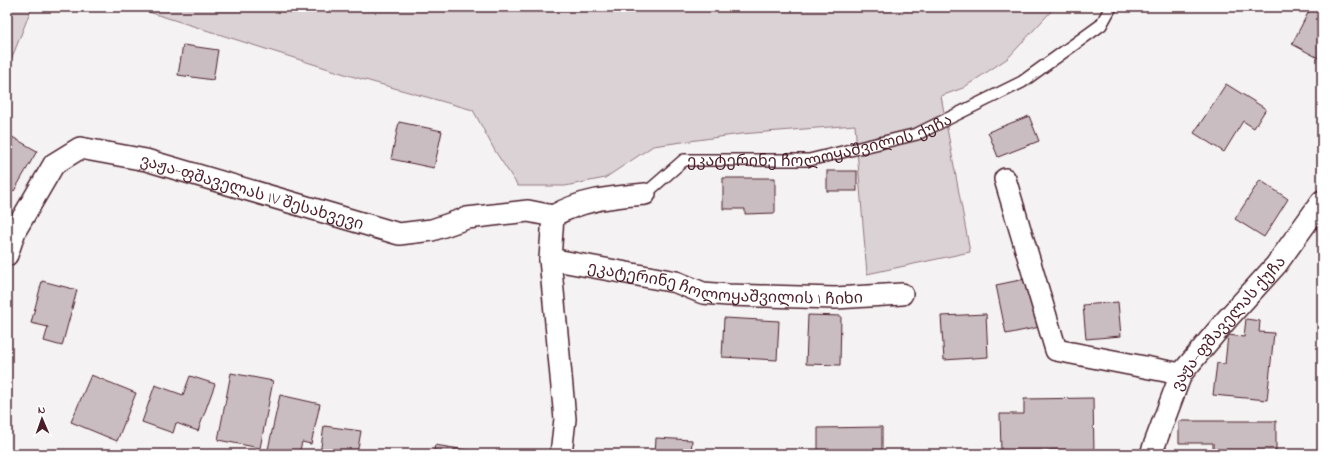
<svg xmlns="http://www.w3.org/2000/svg" width="1329" height="461" viewBox="0 0 1329 461" font-family="'Indie Flower','Noto Sans Georgian',sans-serif">
<style>
.green{fill:#dbd2d5;stroke:#927880}
.building{fill:#cabdc1;stroke:#4a1f2b}
.lines{fill:none;stroke-linecap:round;stroke-linejoin:round}
.lane-casing{stroke:#4a1f2b;stroke-width:14}
.street-casing{stroke:#4a1f2b;stroke-width:24}
.lane{stroke:#fff;stroke-width:11}
.street{stroke:#fff;stroke-width:21}
.labels{text-anchor:middle;stroke-width:3.5;stroke-linejoin:round;paint-order:stroke}
.street-label{font-size:16px;fill:#4a1f2b;stroke:#fff}
</style>
<rect width="100%" height="100%" fill="#f4f2f2"/>
<filter id="ink" filterUnits="userSpaceOnUse"><feTurbulence type="fractalNoise" baseFrequency=".025" numOctaves="2"/><feDisplacementMap in="SourceGraphic" scale="8" xChannelSelector="R" yChannelSelector="G"/><feConvolveMatrix kernelMatrix="1 2 1 2 8 2 1 2 1" color-interpolation-filters="sRGB"/></filter>
<g filter="url(#ink)">
<g class="green">
<path d="M7 7H32L7 70Z"/>
<path d="M133 7H1055L1008 58 963 88 941 96 970 252 867 274 855 125 741 134 653 146 605 178 565 186H518L495 151 473 110 351 76Z"/>
</g>
<g class="building">
<path d="M1311 7H1322V60L1292 44Z"/>
<path d="M183 45 218 50 213 80 178 75Z"/>
<path d="M1226 84 1266 109 1254 128 1243 121 1224 152 1194 133Z"/>
<path d="M1029 116 1039 141 998 157 988 132Z"/>
<path d="M399 122 442 131 434 168 391 159Z"/>
<path d="M7 134 37 151 14 191 7 187Z"/>
<rect x="827" y="171" width="30" height="20"/>
<path d="M723 178H775V213L745 214V209H723Z"/>
<path d="M1260 180 1288 199 1264 237 1235 219Z"/>
<path d="M1030 278 1040 327 1006 334 996 285Z"/>
<path d="M42 281 77 290 62 346 44 341 48 327 31 323Z"/>
<path d="M1118 302 1121 336 1086 339 1083 305Z"/>
<path d="M986 314 988 357 944 360 941 316Z"/>
<path d="M808 315 841 316 840 365 806 364Z"/>
<path d="M724 318 779 321 777 360 722 357Z"/>
<path d="M1246 319 1260 321 1259 332 1274 333 1267 400 1213 395 1217 363 1225 364 1228 335 1244 337Z"/>
<path d="M231 373 273 381 260 448 218 440Z"/>
<path d="M91 375 136 393 117 441 71 422Z"/>
<path d="M190 376 215 384 198 431 176 423 173 433 142 422 155 385 183 395Z"/>
<path d="M280 395 320 404 311 444 302 442 299 454H267Z"/>
<path d="M1093 398 1094 454H1072V450L1001 451 1000 414H1024V399Z"/>
<path d="M1179 421H1276V454H1213V443H1179Z"/>
<path d="M324 426 361 431 357 454H320Z"/>
<path d="M882 427V454H818V428Z"/>
<path d="M656 438 692 440 691 454H655Z"/>
<path d="M435 445 491 454H433Z"/>
</g>
<g class="lines">
<g class="lane-casing">
<g id="lane">
<path id="s1" d="M645 194 684 160H809L917 134 1022 82 1101 25 1111 7"/>
</g>
</g>
<g class="street-casing">
<g id="street">
<path d="M1005 179 1056 350 1181 374"/>
<path id="s2" d="M7 255 15 231 54 164 80 148 146 160 399 234 432 230 467 218 528 211 553 216"/>
<path id="s3" d="M550 259 676 282 703 293 728 295 835 298 902 294"/>
<path d="M561 454 565 419 550 259 553 216C583 199 612 197 645 194"/>
<path id="s4" d="M1151 454 1181 374 1228 318 1276 265 1322 201"/>
</g>
</g>
<use href="#lane" class="lane"/>
<use href="#street" class="street"/>
</g>
</g>
<g class="labels">
<g class="street-label">
<text dy="6" stroke="none"><textPath href="#s1" startOffset="190">ეკატერინე ჩოლოყაშვილის ქუჩა</textPath></text>
<text dy="6" stroke="none"><textPath href="#s2" startOffset="311">ვაჟა-ფშაველას IV შესახვევი</textPath></text>
<text dy="6" stroke="none"><textPath href="#s3" startOffset="178">ეკატერინე ჩოლოყაშვილის I ჩიხი</textPath></text>
<text dy="6" stroke="none"><textPath href="#s4" startOffset="154">ვაჟა-ფშაველას ქუჩა</textPath></text>
</g>
</g>
<rect width="1329" height="461" fill="none" stroke="#fff" stroke-width="24"/>
<rect x="12" y="12" width="1305" height="437" fill="none" stroke="#4a1f2b" stroke-width="1.5" filter="url(#ink)"/>
<g transform="translate(42 419) rotate(358)" stroke="#ffffff" stroke-width="3" paint-order="stroke">
<path d="M0-3L7 15L0 10L-7 15Z" fill="#4a1f2b"/>
<text y="-6" font-size="11" font-weight="bold" text-anchor="middle" fill="#4a1f2b">N</text>
</g>
</svg>
